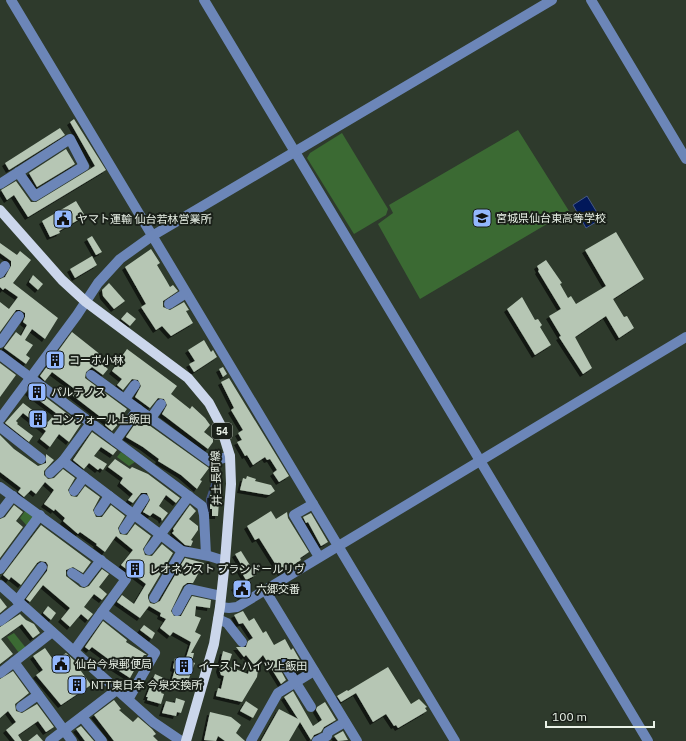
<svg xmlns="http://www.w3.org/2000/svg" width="686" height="741" viewBox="0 0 686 741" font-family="'IBM Plex Sans','Noto Sans JP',sans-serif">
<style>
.green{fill:#3b6a33}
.water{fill:#01185a;stroke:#475984}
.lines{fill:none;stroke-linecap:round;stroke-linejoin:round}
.stream{stroke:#475984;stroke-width:2}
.building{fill:#b6c6b4;filter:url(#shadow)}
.minor{stroke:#6c86b8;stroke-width:10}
.major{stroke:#cbd6eb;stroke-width:10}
.labels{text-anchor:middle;stroke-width:4;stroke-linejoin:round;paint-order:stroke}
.shield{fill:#1a2019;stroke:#abb2a9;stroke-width:1}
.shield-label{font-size:10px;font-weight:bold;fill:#e9f1e7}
.poi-label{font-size:11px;fill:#e9f1e7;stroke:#1a2019;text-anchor:start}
.street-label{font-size:11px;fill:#e9f1e7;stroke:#1a2019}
</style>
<defs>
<filter id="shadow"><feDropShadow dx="-3" dy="3" stdDeviation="0" flood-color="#0009"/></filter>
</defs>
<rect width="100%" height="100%" fill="#2e3a2c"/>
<g class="green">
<path d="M518 130 569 211 420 299 378 224 393 213 389 205Z"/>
<path d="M342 133 388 209 386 215 354 234 307 158 310 153Z"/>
<path d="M121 452 135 462 129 466 117 457Z"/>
<path d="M25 511 34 518 28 527 20 518Z"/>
<path d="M14 633 26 648 19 653 7 637Z"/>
</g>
<path class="water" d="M587 196 601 219 586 228 573 205Z"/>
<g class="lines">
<path class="stream" d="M209 512 207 499 219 464"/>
</g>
<g class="building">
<path d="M74 119 106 170 28 217 14 195 7 200 1 190 16 181 31 202H36L95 166 70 122Z"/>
<path d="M60 128 65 135 9 170 5 163Z"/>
<path d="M66 149 75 164 37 187 29 173Z"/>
<path d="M76 201 85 216 59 231 60 233 50 237 42 221Z"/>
<path d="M616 232 644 279 613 299 624 317 627 316 634 328 619 338 606 316 575 337 592 368 583 374 559 337 561 336 549 316 561 309 538 271 539 270 537 266 546 260 562 283 560 284 568 298 571 296 576 304 606 286 585 250Z"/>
<path d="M92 236 102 252 96 255 87 239Z"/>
<path d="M0 243 17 255 20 251 31 260 13 283 58 318 45 339 32 329 25 340 33 345 26 355 30 358 26 364 4 348 16 332 21 336 27 325 23 322 25 317V313L20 310H16L0 332V302L9 309 18 297 5 288 3 290 0 287V279L5 277 11 266V261L0 253Z"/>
<path d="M151 249 160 263 157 265 166 280 170 287 173 285 178 291 163 301V307L170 310 184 302 189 310 186 311 193 323 171 336 162 326 156 330 141 307 146 304 125 267Z"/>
<path d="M92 256 97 265 75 278 70 269Z"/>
<path d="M33 275 43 284 38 290 29 282Z"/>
<path d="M109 283 125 301 114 309 103 296 102 290Z"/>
<path d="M522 297 535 320 538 319 542 325 540 327 551 345 535 355 507 309Z"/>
<path d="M127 312 136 319 130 326 121 319Z"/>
<path d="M72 332 101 355 97 360 108 369 103 375 92 367 86 372 85 378 127 409 119 420 121 421 112 431 105 425 107 422 72 395 76 390 52 372 45 381 40 376Z"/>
<path d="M204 340 211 352 213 350 217 357 194 372 189 364 195 361 188 350Z"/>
<path d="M127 349 177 386 171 394 190 409 192 406 205 418 210 425 204 432 213 439V442L208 449 162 414 167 405 164 399 158 398 150 408 135 397 141 386 138 380 132 379 123 390 117 385 122 379 112 371Z"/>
<path d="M0 363 16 375 0 397Z"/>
<path d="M223 367 227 374 223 377 219 369Z"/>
<path d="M229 378 289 476 279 482 273 473 277 470 270 459 267 460 265 457 253 465 247 455 245 456 237 442 242 440 238 433 243 430 231 410 234 408 221 382Z"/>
<path d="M32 387 81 424 69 442 59 434 50 447 40 439 46 431 23 413 16 421 18 423 17 424 33 436 29 442 5 423 23 403 48 422 56 413 28 392Z"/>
<path d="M139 418 209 468 200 480 202 481 197 489 181 475 158 461 159 459 143 447 126 437Z"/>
<path d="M92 432 117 450 113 455 101 447 94 456 107 464 103 470 100 468 98 470 89 463 84 469 73 460Z"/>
<path d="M0 435 14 449 38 466 46 463V454L54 460 44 471V475L48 479 54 478 63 469 75 478 68 490 71 496 77 497 85 486 100 497 93 510 96 517H102L111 505 125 516 118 528 120 534 127 535 135 524 151 536 143 549 145 555 152 556 162 544 173 553 148 595V598L150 603 154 604 160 601 185 558 204 563 193 583H187L183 586 171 611 174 616H181L192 596 211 600 210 608 196 606 195 616 201 618 195 632 201 635 191 653H194L192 662 195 663 186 686 171 683 175 669 173 668 175 658 185 661 191 642 173 632 170 636 160 628 166 619 160 616 161 613 149 606 140 618 117 602 122 595 134 604 146 584 121 565 133 550 116 536 105 552 96 545 97 544 80 532 78 534 63 521 65 518 55 509 54 511 44 504 54 490 45 482 36 494 31 490 24 497 18 492 21 488 0 472Z"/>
<path d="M115 459 130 469 132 467 148 474 180 498 176 503 166 495 159 506 168 513 162 521 161 518 153 513 150 516 143 512 150 500 147 493H141L133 503 128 500 133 494 120 483 123 478 108 467Z"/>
<path d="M247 476 256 479 255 481 271 485 275 491 269 495 240 490 243 478 246 479Z"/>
<path d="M215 480 220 481V485L218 516H212V509H210V495H214Z"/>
<path d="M14 505 23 512 16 521 23 527 0 558V519L5 517Z"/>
<path d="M190 505 196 511 189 519 198 526V530L191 540 193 541 191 546 185 545 172 533 174 531 173 529Z"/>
<path d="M271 511 276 519 287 512 288 518 309 552 300 558 301 560 281 573 259 538 255 540 247 526Z"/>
<path d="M311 513 328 542 321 546 308 522 306 523 303 517Z"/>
<path d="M41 525 91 562 83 573 73 567 66 570V576L80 587 84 588 89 586 102 569 109 574 99 587 107 594 102 600 94 594 84 607 93 614 88 620 81 614 70 627 61 619 70 608 43 585 30 602 26 599 47 571 48 565 46 562 40 561 37 563 21 585 11 577 9 580 3 575Z"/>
<path d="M241 551 256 575 246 580 239 568 242 566 235 554Z"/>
<path d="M244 580 251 591 241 597 234 587Z"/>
<path d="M0 598 7 607 0 613Z"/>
<path d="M48 606 56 613 51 620 43 613Z"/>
<path d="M243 611 249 621 254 618 263 633 266 631 274 645 285 639 291 650 293 648 305 669 300 672 296 667 294 668 287 658H281L278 665 286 680 281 684 263 655 254 665 246 655 244 657 236 647H246L248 641 253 638 243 623 239 624 234 615Z"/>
<path d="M20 614 26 620 34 624 40 633 33 638 22 624 1 639 13 654 0 664V627Z"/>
<path d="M103 621 127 640 126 642 147 655H144L135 669 130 678 113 667 115 664 92 647 89 650 85 647Z"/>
<path d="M144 625 155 633 152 639 140 630Z"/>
<path d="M45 648 54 661 66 653 77 663 76 664 91 685 61 705 36 675 43 670 33 656Z"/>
<path d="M223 651 232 654 228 666 248 674 250 667 258 670 257 677 242 702 216 696 218 688 221 689 224 676 221 675 219 669Z"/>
<path d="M388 667 411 704 419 699 427 707 425 708 427 711 398 728 396 725 394 726 386 714 373 722 356 693 341 702 337 696 347 690 348 691Z"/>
<path d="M13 671 29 693 15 704 16 711 22 713 37 704 54 727 46 732 38 721 18 735 22 741H15L6 730 16 722 8 711 0 718V679Z"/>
<path d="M155 674 168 680 161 693 164 694 161 704 147 700 148 697H146Z"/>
<path d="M293 691 313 726 322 720 316 710 317 707 325 702 336 720 324 727 321 732 314 735 311 740 300 722 289 741H261L279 709 298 719 284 697Z"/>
<path d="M176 698 185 701 181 713 177 712 176 716 162 713 166 701 175 703Z"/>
<path d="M114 700 121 709 119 710 133 722 138 717 152 729 156 734 153 736 158 741H114L94 715Z"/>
<path d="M246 701 258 709 253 718 240 711Z"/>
<path d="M210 712 231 717 241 725 236 733 245 741H225L218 736 216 741 204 740Z"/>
<path d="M81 726 94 741H85L76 729Z"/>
<path d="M343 731 348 740 338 741 334 736Z"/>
<path d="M37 734 43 741H28Z"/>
</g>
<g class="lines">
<g class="minor">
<path d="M11 0 455 741"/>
<path d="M204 0 648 741"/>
<path d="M591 0 686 159"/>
<path d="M0 184 70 139 84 166 35 196 18 172"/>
<path d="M0 273 5 266"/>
<path d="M169 304 186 293"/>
<path d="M0 343 19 316"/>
<path d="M0 355 202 506 204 515 206 555"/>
<path d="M91 375 211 462 230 456"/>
<path d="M125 399 135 385"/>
<path d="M151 418 161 404"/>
<path d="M0 419 77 315 98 283 120 259 152 236 552 0"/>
<path d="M91 423 63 461 182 551 209 556 225 561"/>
<path d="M0 427 41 459"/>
<path d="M115 441 138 409"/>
<path d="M50 473 63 461"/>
<path d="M0 487 126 579 102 612"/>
<path d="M74 491 84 477"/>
<path d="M313 504 294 515 319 557"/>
<path d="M99 511 109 496"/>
<path d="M0 513 13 496"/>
<path d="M124 529 144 499"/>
<path d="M149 550 189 496"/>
<path d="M0 569 40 515"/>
<path d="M72 573 84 581"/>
<path d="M84 582 101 560"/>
<path d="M0 585 153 722 181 741"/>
<path d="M265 590 357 741"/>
<path d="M154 598 182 551"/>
<path d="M17 601 42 567"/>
<path d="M220 607 229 608 237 607 686 337"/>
<path d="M177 611 189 589 221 596"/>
<path d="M218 619 227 623 242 642"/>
<path d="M0 621 21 605"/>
<path d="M74 651 102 612 155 653 129 698"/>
<path d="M14 662 72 741"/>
<path d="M284 664 311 707"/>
<path d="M0 673 52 632"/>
<path d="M21 707 38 695"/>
<path d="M82 717 102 741"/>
<path d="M50 741 118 689"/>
<path d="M251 741 278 693 314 671"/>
<path d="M317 741 327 736 328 732 345 722"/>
</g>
<path class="major" d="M0 210 62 280 86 302 188 378 209 403 220 424 230 456 231 484 225 561 220 607 214 644 186 741"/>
</g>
<defs>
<g id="school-square" transform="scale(1)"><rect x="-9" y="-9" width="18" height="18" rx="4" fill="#93b7fd" stroke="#1a2019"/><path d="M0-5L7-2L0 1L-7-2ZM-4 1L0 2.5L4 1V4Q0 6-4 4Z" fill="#111"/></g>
<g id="civic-square" transform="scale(1)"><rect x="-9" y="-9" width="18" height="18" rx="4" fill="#93b7fd" stroke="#1a2019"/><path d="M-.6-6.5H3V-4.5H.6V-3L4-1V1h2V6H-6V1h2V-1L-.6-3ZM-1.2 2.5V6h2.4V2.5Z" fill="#111"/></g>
<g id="building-square" transform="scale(1)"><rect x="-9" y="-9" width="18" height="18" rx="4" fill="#93b7fd" stroke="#1a2019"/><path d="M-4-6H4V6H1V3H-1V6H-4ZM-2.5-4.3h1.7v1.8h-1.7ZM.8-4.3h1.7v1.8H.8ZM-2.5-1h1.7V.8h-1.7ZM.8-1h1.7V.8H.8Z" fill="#111"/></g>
</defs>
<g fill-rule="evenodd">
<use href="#school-square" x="482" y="218"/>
<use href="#civic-square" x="63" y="219"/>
<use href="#building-square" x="55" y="360"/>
<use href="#building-square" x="37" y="392"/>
<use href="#building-square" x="38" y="419"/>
<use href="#building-square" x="135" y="569"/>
<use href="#civic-square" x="242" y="589"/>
<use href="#civic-square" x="61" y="664"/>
<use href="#building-square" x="184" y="666"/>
<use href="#building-square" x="77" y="685"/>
</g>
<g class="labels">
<rect class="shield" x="212" y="423" width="20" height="16" rx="3"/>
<g class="shield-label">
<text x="222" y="435">54</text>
</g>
<g class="poi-label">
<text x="496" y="222">宮城県仙台東高等学校</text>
<text x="77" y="223">ヤマト運輸 仙台若林営業所</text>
<text x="69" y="364">コーポ小林</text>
<text x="51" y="396">パルテノス</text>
<text x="52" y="423">コンフォール上飯田</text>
<text x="149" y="573">レオネクスト プランドールリヴ</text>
<text x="256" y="593">六郷交番</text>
<text x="75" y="668">仙台今泉郵便局</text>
<text x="198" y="670">イーストハイツ上飯田</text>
<text x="91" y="689">NTT東日本 今泉交換所</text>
</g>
<g class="street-label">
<text transform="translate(216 478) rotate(-92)" y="4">井土長町線</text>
</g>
</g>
<path d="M546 721v6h108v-6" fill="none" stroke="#e9f1e7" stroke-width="2"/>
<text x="552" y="721" font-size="12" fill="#e9f1e7" stroke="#1a2019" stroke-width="3" paint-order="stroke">100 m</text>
</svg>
